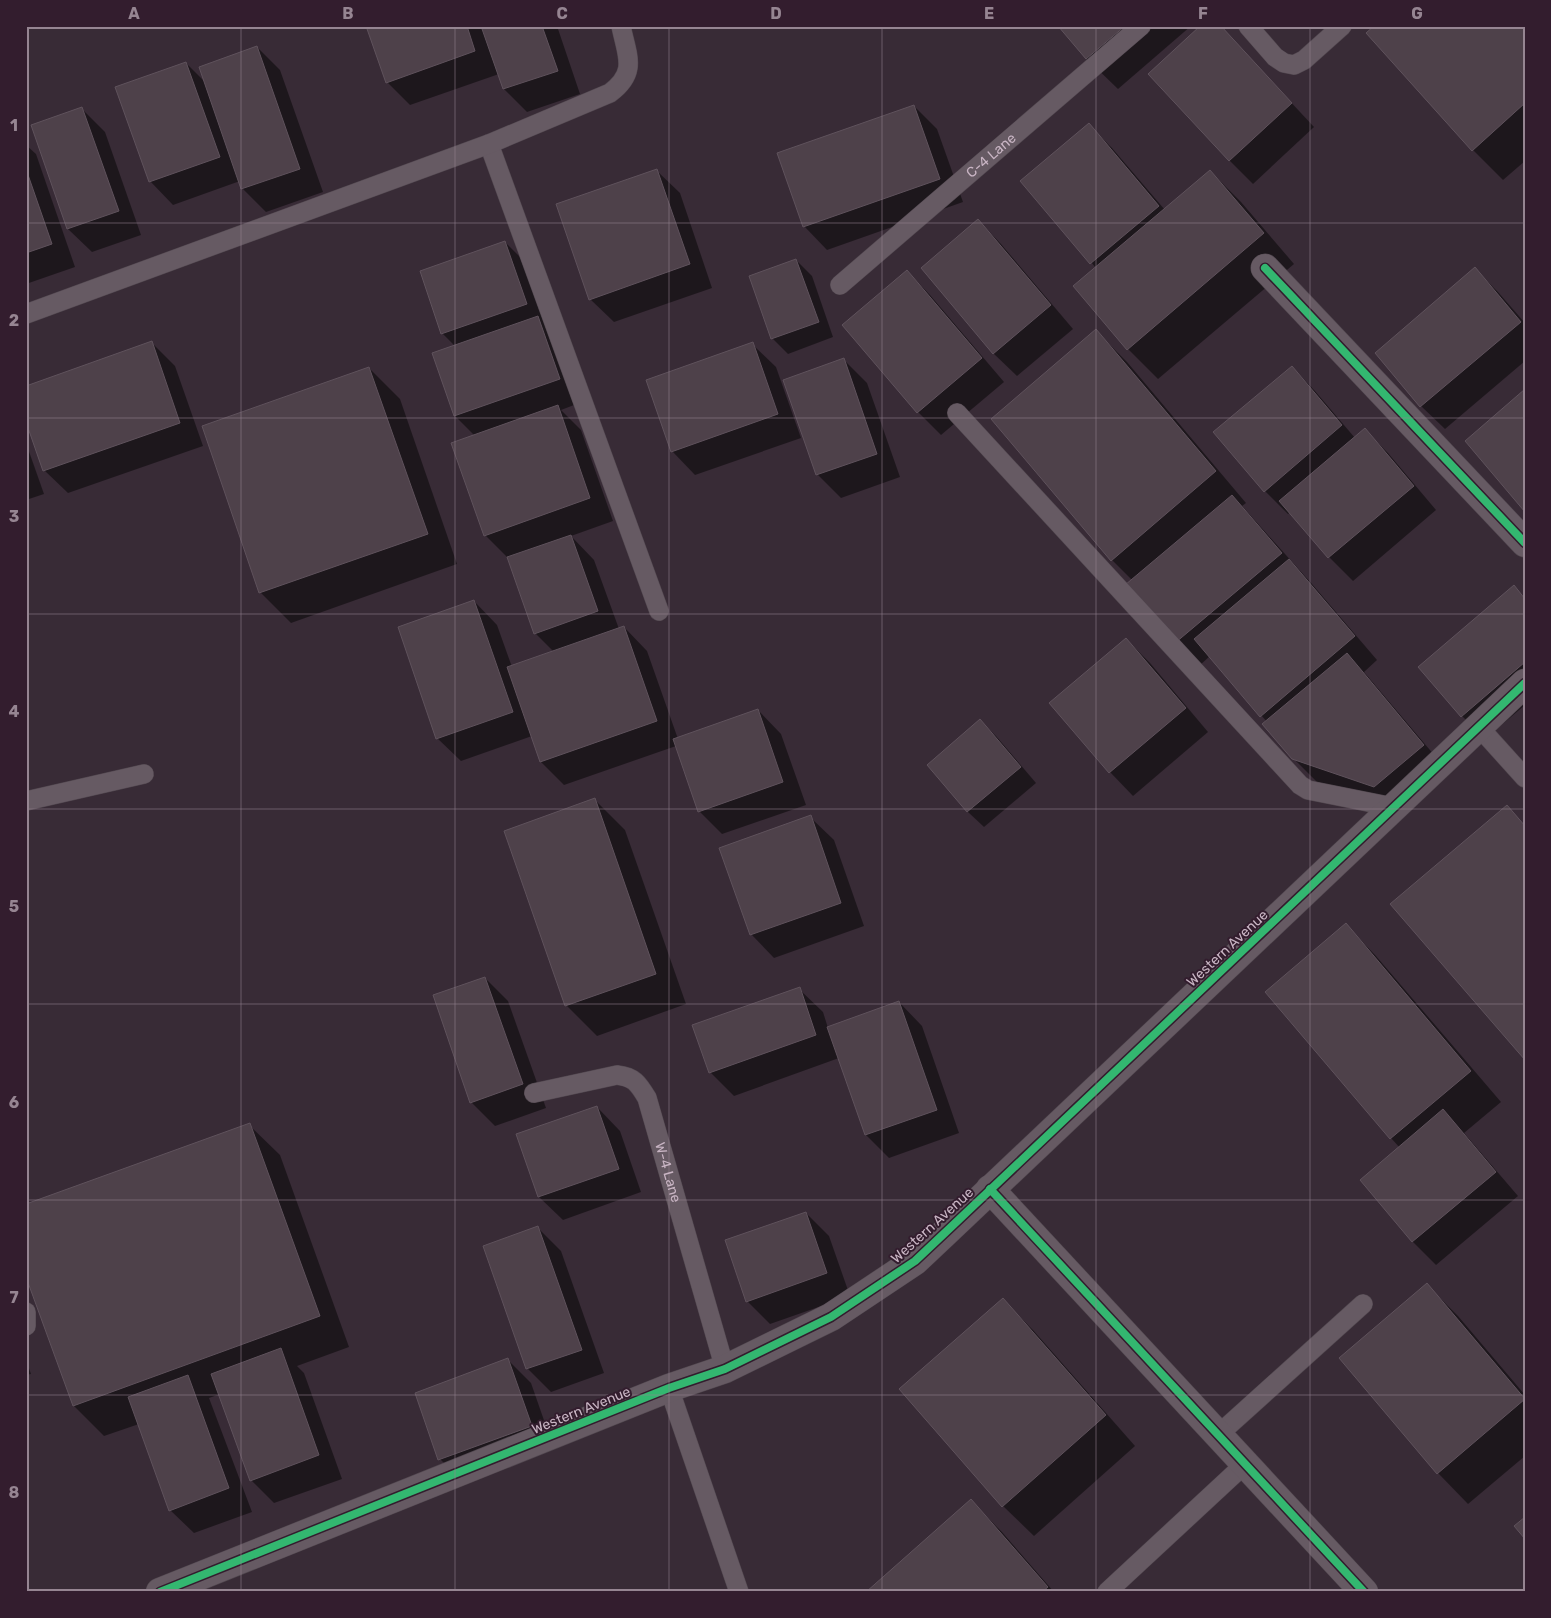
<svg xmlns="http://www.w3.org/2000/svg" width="1551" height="1618" viewBox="0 0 1551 1618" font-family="Rubik,sans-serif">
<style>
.shadow{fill:#0007}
.building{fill:#4e414a;stroke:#5f525c}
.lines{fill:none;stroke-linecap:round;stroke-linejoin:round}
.service-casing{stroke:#51474f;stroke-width:20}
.minor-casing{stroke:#51474f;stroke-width:29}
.tertiary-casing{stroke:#51474f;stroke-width:29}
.service{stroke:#665a63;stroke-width:19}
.minor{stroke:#665a63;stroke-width:28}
.tertiary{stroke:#665a63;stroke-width:28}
.cycleway-casing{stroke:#331d2e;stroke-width:11}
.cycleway{stroke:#33b770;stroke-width:8}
.grid{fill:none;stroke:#968592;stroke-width:1;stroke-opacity:0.55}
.labels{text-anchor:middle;stroke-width:4;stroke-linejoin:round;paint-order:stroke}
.street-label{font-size:14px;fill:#c9b5c4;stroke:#331d2e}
.neatline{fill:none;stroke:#968592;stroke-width:2}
.grid-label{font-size:16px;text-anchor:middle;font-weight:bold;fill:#968592}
</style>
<rect width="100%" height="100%" fill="#382b36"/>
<g class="shadow">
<path d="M367 26H557L580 94 527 112 504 89 499 74 410 105 387 82Z"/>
<path d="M1059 26H1191L1118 89 1087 59Z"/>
<path d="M1525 26V161L1503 180 1473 150Z"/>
<path d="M1234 41 1314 127 1253 184 1229 160Z"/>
<path d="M257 47 280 70 323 192 266 212 243 189 240 181 173 205 150 181 186 63 206 83Z"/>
<path d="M914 106 937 129 963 202 827 250 804 226Z"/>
<path d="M82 109 105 132 141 235 92 252 68 229 32 126Z"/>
<path d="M1089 125 1112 148 1165 210 1210 171 1241 202 1294 264 1158 379 1128 349 1096 268 1022 181Z"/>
<path d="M26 145 36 154 75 267 26 284Z"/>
<path d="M656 170 680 193 712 288 614 322 590 299Z"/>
<path d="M978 220 1001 244 1073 329 1017 376 993 353Z"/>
<path d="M505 242 528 265 582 402 561 410 581 430 613 521 571 536 594 560 619 629 624 627 647 651 678 739 758 710 781 734 806 805 722 834 699 811 676 746 564 785 541 762 532 736 461 761 437 738 474 601 497 625 512 667 554 652 535 633 508 558 485 535 475 436 455 416 434 354 455 346 442 333Z"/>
<path d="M796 260 812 276 833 337 788 354 772 338Z"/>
<path d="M1475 269 1498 292 1525 323V361L1445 429 1421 406Z"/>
<path d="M907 271 930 295 1004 382 941 435 918 412Z"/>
<path d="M1096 331 1127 362 1246 503 1242 506 1312 584 1377 660 1364 672 1446 769 1398 809 1317 782 1293 758 1267 722 1210 656 1199 666 1176 642 1133 581 1112 560Z"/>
<path d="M152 343 175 366 203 446 68 493 44 470Z"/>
<path d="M752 344 776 367 801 438 695 475 672 451Z"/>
<path d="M844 360 867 383 900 477 841 498 817 474Z"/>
<path d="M1292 367 1315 391 1355 438 1365 430 1388 453 1436 510 1353 581 1329 557 1291 512 1288 514 1265 491Z"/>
<path d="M369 368 400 399 457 564 291 623 261 593 203 427Z"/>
<path d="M26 443 44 494 26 500Z"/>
<path d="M1514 587 1525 598V705L1485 739 1462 716Z"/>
<path d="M1126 639 1150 663 1208 732 1133 796 1110 772Z"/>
<path d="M980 721 996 736 1036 783 984 827 968 812 929 765Z"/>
<path d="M595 800 625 830 686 1004 597 1036 566 1005Z"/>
<path d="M810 817 834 840 864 926 774 958 751 934Z"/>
<path d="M1346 925 1376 956 1501 1102 1464 1133 1518 1196 1436 1265 1413 1242 1361 1180 1400 1148 1391 1138Z"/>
<path d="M485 978 508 1001 546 1108 495 1126 471 1102Z"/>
<path d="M799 989 823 1012 828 1028 899 1002 922 1026 959 1133 889 1158 866 1135 839 1058 734 1096 710 1072Z"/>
<path d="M597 1107 620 1131 641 1192 563 1220 539 1197 518 1135Z"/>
<path d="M249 1125 280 1155 349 1347 297 1366 304 1373 342 1479 274 1503 251 1480 220 1394 209 1398 252 1512 194 1533 170 1510 139 1424 104 1436 74 1406 26 1274Z"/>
<path d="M806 1213 829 1236 850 1296 770 1324 747 1301Z"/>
<path d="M538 1228 561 1251 604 1373 551 1392 527 1368Z"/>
<path d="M1427 1285 1458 1316 1525 1395V1456L1468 1504 1438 1473 1341 1358Z"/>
<path d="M1003 1300 1033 1330 1135 1446 1034 1536 1003 1506Z"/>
<path d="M26 1360 31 1374 26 1375Z"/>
<path d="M508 1360 531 1383 554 1449 463 1482 440 1459Z"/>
<path d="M971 1501 1002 1532 1054 1592H868Z"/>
</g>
<g class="building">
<path d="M366 26H467L475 51 386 83Z"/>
<path d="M481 26H542L558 71 503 89Z"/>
<path d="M1058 26H1125L1086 59Z"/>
<path d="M1200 26H1221L1292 103 1229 161 1148 74Z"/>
<path d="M1374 26H1525V103L1472 151 1366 33Z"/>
<path d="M257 46 300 169 241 189 199 67Z"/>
<path d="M186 62 220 157 149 182 115 87Z"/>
<path d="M914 105 940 179 803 227 777 153Z"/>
<path d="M82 107 119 211 67 229 31 125Z"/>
<path d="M1089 123 1159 206 1090 264 1020 181Z"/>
<path d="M26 169 52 244 26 253Z"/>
<path d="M657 169 690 264 589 300 556 204Z"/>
<path d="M1210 170 1264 233 1127 350 1073 286Z"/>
<path d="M978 219 1051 305 993 354 921 268Z"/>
<path d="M505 241 527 304 441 334 420 271Z"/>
<path d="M796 259 819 322 771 339 749 276Z"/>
<path d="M1475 267 1521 322 1420 407 1375 353Z"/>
<path d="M907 270 982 358 917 413 842 325Z"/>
<path d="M538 316 560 379 454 416 432 353Z"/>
<path d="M1096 329 1216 471 1111 561 991 419Z"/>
<path d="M152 341 180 423 43 471 26 422V386Z"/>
<path d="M753 342 778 414 671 452 646 380Z"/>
<path d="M844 358 877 454 816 475 783 380Z"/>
<path d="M1292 366 1342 425 1264 492 1213 432Z"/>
<path d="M369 367 428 534 259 593 202 426Z"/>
<path d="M1525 389V512L1465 441Z"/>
<path d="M558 405 590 498 484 536 451 443Z"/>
<path d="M1365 428 1414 486 1328 558 1279 501Z"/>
<path d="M1232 495 1282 553 1175 643 1125 585Z"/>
<path d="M571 535 598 611 534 634 507 557Z"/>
<path d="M1289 559 1355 636 1260 717 1194 639Z"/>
<path d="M1514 585 1525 599V662L1461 717 1418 667Z"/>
<path d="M474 600 513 712 436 739 398 627Z"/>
<path d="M624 626 657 721 540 762 507 667Z"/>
<path d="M1126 638 1186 708 1109 773 1049 703Z"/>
<path d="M1347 653 1424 745 1374 787 1292 759 1262 724Z"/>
<path d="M758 709 783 782 698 812 673 739Z"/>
<path d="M980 719 1021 767 967 812 927 765Z"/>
<path d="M595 798 656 974 565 1006 504 831Z"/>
<path d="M1507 805 1525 826V1060L1390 904Z"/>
<path d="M811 815 841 903 750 935 719 848Z"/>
<path d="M1346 923 1471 1071 1390 1139 1265 992Z"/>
<path d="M485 977 523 1084 470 1103 433 995Z"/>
<path d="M800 987 816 1035 709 1073 692 1025Z"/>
<path d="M899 1001 937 1110 865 1135 827 1027Z"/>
<path d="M597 1106 619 1169 538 1197 516 1134Z"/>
<path d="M1443 1109 1496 1172 1412 1242 1360 1180Z"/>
<path d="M250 1123 320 1316 73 1406 26 1277V1204Z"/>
<path d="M806 1212 827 1273 746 1302 725 1240Z"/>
<path d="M538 1226 582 1350 526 1369 483 1246Z"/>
<path d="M1427 1283 1525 1399 1437 1474 1339 1358Z"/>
<path d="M1003 1298 1106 1415 1002 1507 899 1389Z"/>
<path d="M281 1348 319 1455 250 1481 211 1374Z"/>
<path d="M508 1358 532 1426 438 1460 415 1393Z"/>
<path d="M188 1375 229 1488 169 1511 128 1397Z"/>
<path d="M971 1499 1048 1587 1042 1592H866Z"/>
<path d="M1525 1517V1539L1514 1526Z"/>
</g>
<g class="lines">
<g class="service-casing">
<g id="service">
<path d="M1248 26 1275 57 1284 63 1294 65 1304 60 1342 26"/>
<path d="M489 144 659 611"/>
<path id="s1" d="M840 285 1141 26"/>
<path d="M26 314 489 144 610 93C638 72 627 56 621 26"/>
<path d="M957 413 1300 785 1308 790 1393 807"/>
<path d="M1479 727 1525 778"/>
<path d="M26 801 144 774"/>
<path id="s2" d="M534 1093 617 1075C634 1077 638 1083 647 1098L725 1369"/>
<path d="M26 1312V1326"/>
<path d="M669 1388 739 1592"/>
<path d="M1219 1434 1363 1304"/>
<path d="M1107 1592 1246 1463"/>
</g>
</g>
<g class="minor-casing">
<g id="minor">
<path d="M1265 268 1525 543"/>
<path d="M990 1189 1364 1592"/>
</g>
</g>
<g class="tertiary-casing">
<path id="tertiary" d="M160 1592 669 1388 725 1369 831 1317 915 1261 950 1228 1525 683"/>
</g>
<use href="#service" class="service"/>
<use href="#minor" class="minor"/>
<use href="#tertiary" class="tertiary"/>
<g class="cycleway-casing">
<g id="cycleway">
<path d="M1265 268 1525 543"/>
<path d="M990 1189 1364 1592"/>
<path d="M160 1592 669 1388 725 1369 831 1317 915 1261 950 1228 1525 683"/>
</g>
</g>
<use href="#cycleway" class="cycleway"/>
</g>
<path class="grid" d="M241 26V1592M455 26V1592M669 26V1592M882 26V1592M1096 26V1592M1310 26V1592M26 223H1525M26 418H1525M26 614H1525M26 809H1525M26 1004H1525M26 1200H1525M26 1395H1525"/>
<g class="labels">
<g class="street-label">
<text dy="5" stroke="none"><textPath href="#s1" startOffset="199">C-4 Lane</textPath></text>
<text transform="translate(1227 948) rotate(-43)" y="5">Western Avenue</text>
<text dy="5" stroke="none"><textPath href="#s2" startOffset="202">W-4 Lane</textPath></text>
<text transform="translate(932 1225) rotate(-42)" y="5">Western Avenue</text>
<text transform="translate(581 1410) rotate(-22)" y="5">Western Avenue</text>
</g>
</g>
<rect width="1551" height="1618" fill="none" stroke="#331d2e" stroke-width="55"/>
<rect x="28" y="28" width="1496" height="1562" class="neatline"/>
<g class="grid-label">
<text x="134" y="19">A</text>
<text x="348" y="19">B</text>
<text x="562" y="19">C</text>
<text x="776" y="19">D</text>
<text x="989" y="19">E</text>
<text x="1203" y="19">F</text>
<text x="1417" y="19">G</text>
<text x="14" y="131">1</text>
<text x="14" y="326">2</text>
<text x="14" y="522">3</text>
<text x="14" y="717">4</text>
<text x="14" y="912">5</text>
<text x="14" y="1108">6</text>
<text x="14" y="1303">7</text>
<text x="14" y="1498">8</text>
</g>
</svg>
